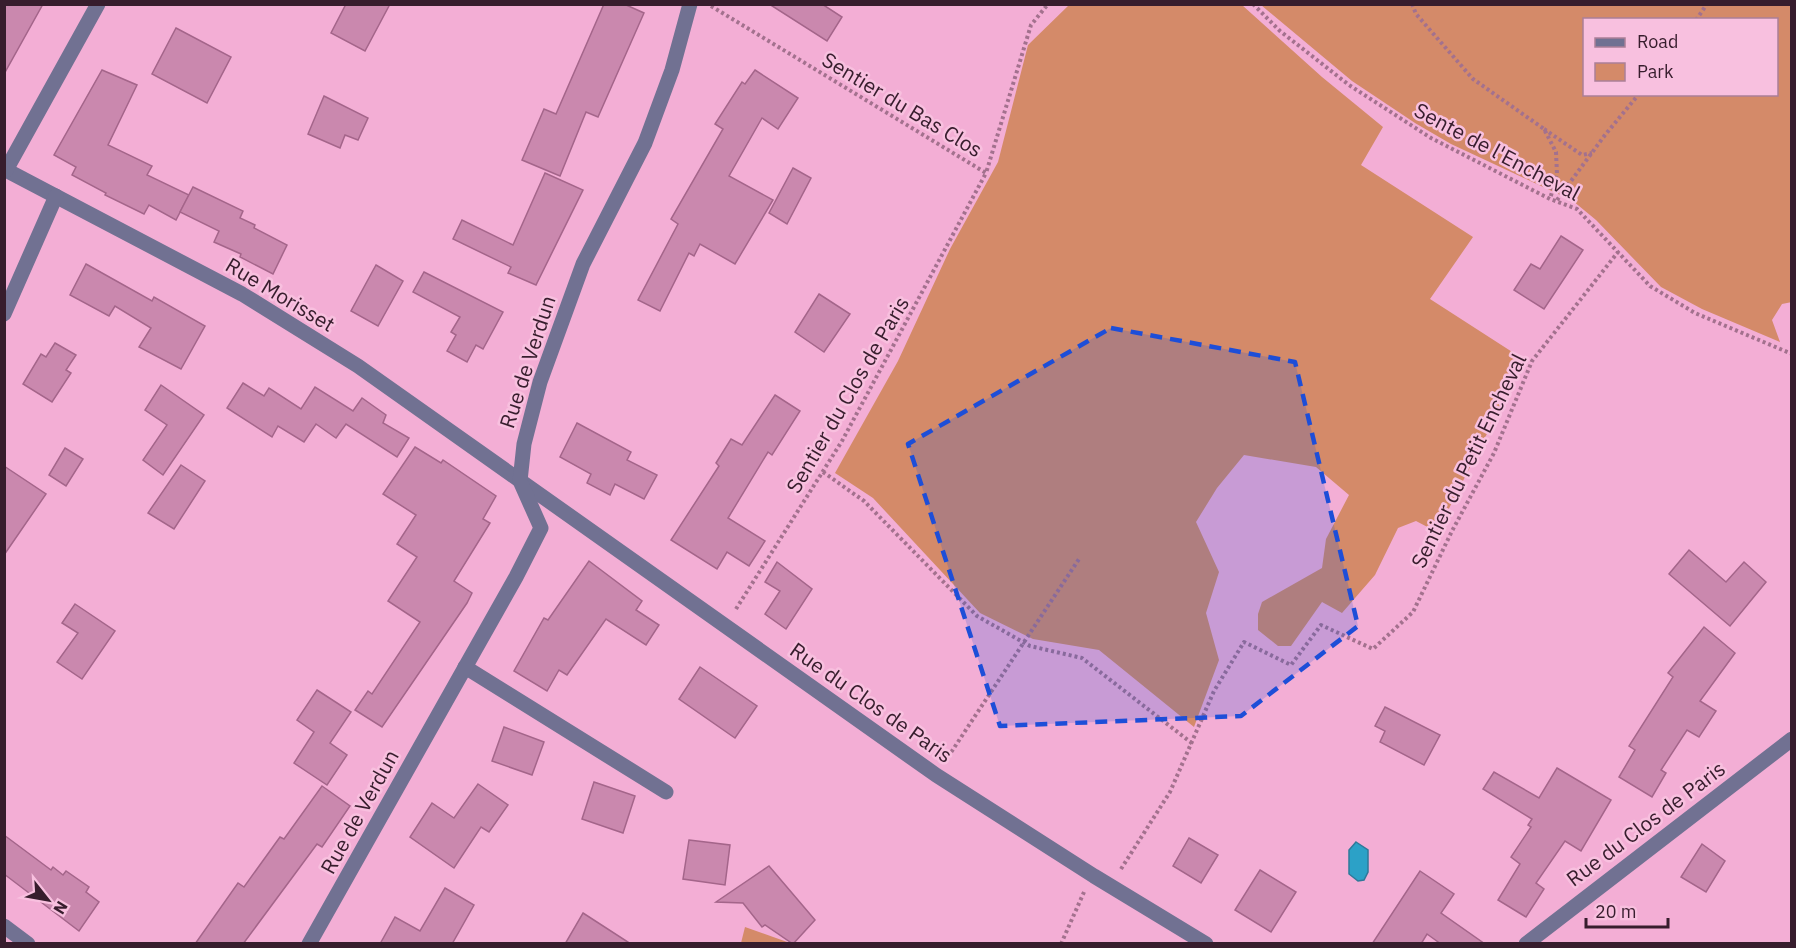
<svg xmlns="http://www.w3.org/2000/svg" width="1796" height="948" viewBox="0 0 1796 948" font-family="'IBM Plex Sans',sans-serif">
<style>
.green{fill:#d48a69;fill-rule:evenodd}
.water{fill:#2ca1c7;stroke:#2f7999;stroke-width:1.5}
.building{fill:#ca88ae;stroke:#a4658a;stroke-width:1.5}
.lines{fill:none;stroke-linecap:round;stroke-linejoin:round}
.path{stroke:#a3718e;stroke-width:4;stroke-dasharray:3 3;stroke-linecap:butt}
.minor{stroke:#717192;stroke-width:15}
.marked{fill:#1d4ed8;fill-opacity:0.2;stroke:#1d4ed8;stroke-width:4.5;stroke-dasharray:12 8;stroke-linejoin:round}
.labels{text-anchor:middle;stroke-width:5;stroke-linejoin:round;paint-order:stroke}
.street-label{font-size:21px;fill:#371d2d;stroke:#f8c0df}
</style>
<rect width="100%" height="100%" fill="#f3aed5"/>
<g class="green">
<path d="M1069 5H1242L1322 77 1383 127 1361 165 1473 237 1430 299 1520 357 1495 418 1437 532 1416 521 1398 528 1375 575 1342 613 1322 602 1291 646H1278L1258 630V614L1262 602 1322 568 1326 539 1349 495 1316 467 1244 455 1217 488 1196 522 1219 572 1206 613 1219 660 1194 727 1099 650 1033 639 980 613 873 498 835 473 898 361 950 249 998 162 1028 45Z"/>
<path d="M1261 5H1791L1792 302 1782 304 1772 320 1780 342 1702 309 1661 287 1596 220 1573 201 1451 144 1415 123 1352 81ZM1584 20H1776V94H1584Z"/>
<path d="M745 927 790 943H741Z"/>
</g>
<path class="water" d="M1356 842 1368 850V872L1364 880 1358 881 1349 874V850Z"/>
<g class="building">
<path d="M4 4H43L4 74Z"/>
<path d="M346 4H390L365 51 331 33Z"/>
<path d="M604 4H624L644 13 598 117 586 112 560 176 522 160 544 109 556 114Z"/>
<path d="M769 4H822L842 17 827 41Z"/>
<path d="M176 28 231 57 207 103 152 74Z"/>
<path d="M102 70 137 85 108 145 152 166 147 175 189 195 176 220 149 205 144 214 105 195 106 193 72 175 76 167 54 155Z"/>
<path d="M755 70 798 98 778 129 762 118 729 176 773 200 735 264 700 244 694 256 689 253 660 311 638 300 678 224 671 219 723 129 715 124 742 82 745 84Z"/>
<path d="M324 96 368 118 358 140 345 135 340 148 308 134Z"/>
<path d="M793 168 811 178 787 224 769 213Z"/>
<path d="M545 173 583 190 536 285 508 273 511 267 453 239 462 220 513 245Z"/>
<path d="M193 187 243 211 240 218 255 225 254 228 287 245 273 274 240 257 241 254 214 242 219 231 180 212Z"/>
<path d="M1561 236 1583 250 1544 309 1514 290 1531 264 1540 269Z"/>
<path d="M86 264 152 301 154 297 205 326 181 369 139 347 151 328 115 306 109 316 70 295Z"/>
<path d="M376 265 403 281 378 326 351 311Z"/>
<path d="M424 272 503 312 483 349 476 345 467 362 447 351 456 335 451 332 460 317 413 292Z"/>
<path d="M819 294 850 314 824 352 795 332Z"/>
<path d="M55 343 76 355 66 370 71 373 52 402 23 384 41 354 46 357Z"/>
<path d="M243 383 264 396 269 388 301 409 315 387 353 411 362 398 386 415 383 423 409 438 397 457 346 424 336 438 316 424 304 442 278 426 272 437 227 408Z"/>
<path d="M161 385 204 415 163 475 143 460 167 425 145 410Z"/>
<path d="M775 395 800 411 772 455 768 452 728 518 765 541 749 566 727 552 717 569 671 540 719 466 716 463 731 439 742 445Z"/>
<path d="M577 423 631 452 627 460 657 475 644 499 615 484 610 495 587 483 591 474 560 457Z"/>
<path d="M415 447 441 463 443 460 496 496 483 519 490 523 454 581 472 593 467 603 382 727 355 710 368 691 372 694 420 622 388 601 417 557 397 544 416 515 383 494Z"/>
<path d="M65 448 83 459 66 486 49 475Z"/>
<path d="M181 465 205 481 174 529 148 513Z"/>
<path d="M4 466 46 494 4 555Z"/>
<path d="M1689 550 1726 582 1744 562 1766 582 1730 626 1669 574Z"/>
<path d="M589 561 642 601 636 610 659 625 646 645 606 619 567 675 559 670 547 691 514 671 544 618 548 620Z"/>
<path d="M777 562 812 589 786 629 765 614 780 591 765 582Z"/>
<path d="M75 604 115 631 82 679 57 662 78 633 62 623Z"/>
<path d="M1704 627 1735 653 1700 701 1716 711 1699 737 1687 730 1661 770 1666 773 1652 797 1619 777 1635 750 1629 746 1673 677 1668 673Z"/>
<path d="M700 667 757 706 735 738 679 699Z"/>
<path d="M317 690 351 712 330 743 347 755 327 785 294 763 314 732 297 720Z"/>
<path d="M1385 707 1440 735 1424 765 1380 742 1385 731 1375 726Z"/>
<path d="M504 727 544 742 532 775 492 761Z"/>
<path d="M1557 768 1611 800 1581 851 1565 841 1536 883 1544 889 1526 917 1498 900 1520 864 1511 857 1531 827 1528 825 1532 819 1483 789 1494 772 1539 798Z"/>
<path d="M594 782 635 796 623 833 582 819Z"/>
<path d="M478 784 508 805 489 832 481 827 454 868 410 837 432 803 454 818Z"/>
<path d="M322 786 350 806 322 847 317 844 243 944H195L238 883 244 887 280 837 284 839Z"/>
<path d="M4 835 51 870 53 867 63 875 66 871 89 887 86 892 99 902 79 931 4 874Z"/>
<path d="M1189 838 1218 855 1201 883 1173 866Z"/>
<path d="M689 840 730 845 725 885 683 879Z"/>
<path d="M1702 844 1725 861 1706 892 1681 877Z"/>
<path d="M769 866 815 920 793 944 765 925 762 927 743 903 716 902Z"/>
<path d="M1260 870 1296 892 1271 932 1235 910Z"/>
<path d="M1420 871 1454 894 1441 913 1485 944H1441L1427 934 1421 944H1372Z"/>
<path d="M445 888 474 905 452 944H380L395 917 420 931Z"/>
<path d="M583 913 631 944H565Z"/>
</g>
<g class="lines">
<g class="path">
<path d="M1253 4 1280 31 1349 85 1431 138 1550 199 1577 209 1650 286 1695 313 1792 354"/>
<path d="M1412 4 1416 14 1473 79 1544 129 1556 152 1557 174 1550 199"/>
<path d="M711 6 986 173 1031 25 1048 4"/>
<path d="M1696 20 1707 4"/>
<path d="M1544 129 1582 155 1592 153"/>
<path d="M1557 200 1605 135 1639 94"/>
<path d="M823 472 864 501 977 616 1030 646 1082 658 1193 744"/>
<path d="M736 609 842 441 986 173"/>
<path d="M948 757 1079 559"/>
<path d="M1121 869 1170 792 1214 691 1244 642 1291 665 1321 625 1373 649 1413 612 1452 531 1494 453 1532 361 1618 252"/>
<path d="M1061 944 1084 892"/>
</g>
<g class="minor">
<path d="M4 169 242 294 358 366 936 775 1094 876 1206 944"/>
<path d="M6 170 98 4"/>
<path d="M4 314 56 196"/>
<path d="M465 667 666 792"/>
<path d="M4 926 28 944"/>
<path d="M309 944 516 577 541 528 520 481 524 444 540 382 583 264 645 143 672 70 690 4"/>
<path d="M1526 944 1792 739"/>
</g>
</g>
<path class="marked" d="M1111 328 1295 362 1358 626 1241 716 1000 726 908 444Z"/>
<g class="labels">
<g class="street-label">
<text transform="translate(902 105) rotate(31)" y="7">Sentier du Bas Clos</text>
<text transform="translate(1497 152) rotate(28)" y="7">Sente de l'Encheval</text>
<text transform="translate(280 295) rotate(31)" y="7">Rue Morisset</text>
<text transform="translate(528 362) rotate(-72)" y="7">Rue de Verdun</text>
<text transform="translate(848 395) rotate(-60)" y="7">Sentier du Clos de Paris</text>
<text transform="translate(1469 461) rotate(-64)" y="7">Sentier du Petit Encheval</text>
<text transform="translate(871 703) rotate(35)" y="7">Rue du Clos de Paris</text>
<text transform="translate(360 812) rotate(-61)" y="7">Rue de Verdun</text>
<text transform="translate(1646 824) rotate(-37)" y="7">Rue du Clos de Paris</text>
</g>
</g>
<rect width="1796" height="948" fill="none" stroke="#371d2d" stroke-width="12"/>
<rect x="1583" y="18" width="195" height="78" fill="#f8c0df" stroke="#ab7f98" stroke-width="1.5"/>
<rect x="1595" y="38" width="30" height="9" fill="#717192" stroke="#ab7f98" stroke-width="1.5"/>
<text x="1637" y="48" font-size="18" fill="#371d2d">Road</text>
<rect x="1595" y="63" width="30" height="18" fill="#d48a69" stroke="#ab7f98" stroke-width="1.5"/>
<text x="1637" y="78" font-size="18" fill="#371d2d">Park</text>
<g transform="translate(48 900) rotate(121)" stroke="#f8c0df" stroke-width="4.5" paint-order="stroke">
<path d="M0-4.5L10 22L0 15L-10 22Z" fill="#371d2d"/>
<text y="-9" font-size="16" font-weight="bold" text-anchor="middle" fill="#371d2d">N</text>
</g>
<path d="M1586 918v9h82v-9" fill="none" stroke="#371d2d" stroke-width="3"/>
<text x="1595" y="918" font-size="18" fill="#371d2d" stroke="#f8c0df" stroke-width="4.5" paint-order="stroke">20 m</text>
</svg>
